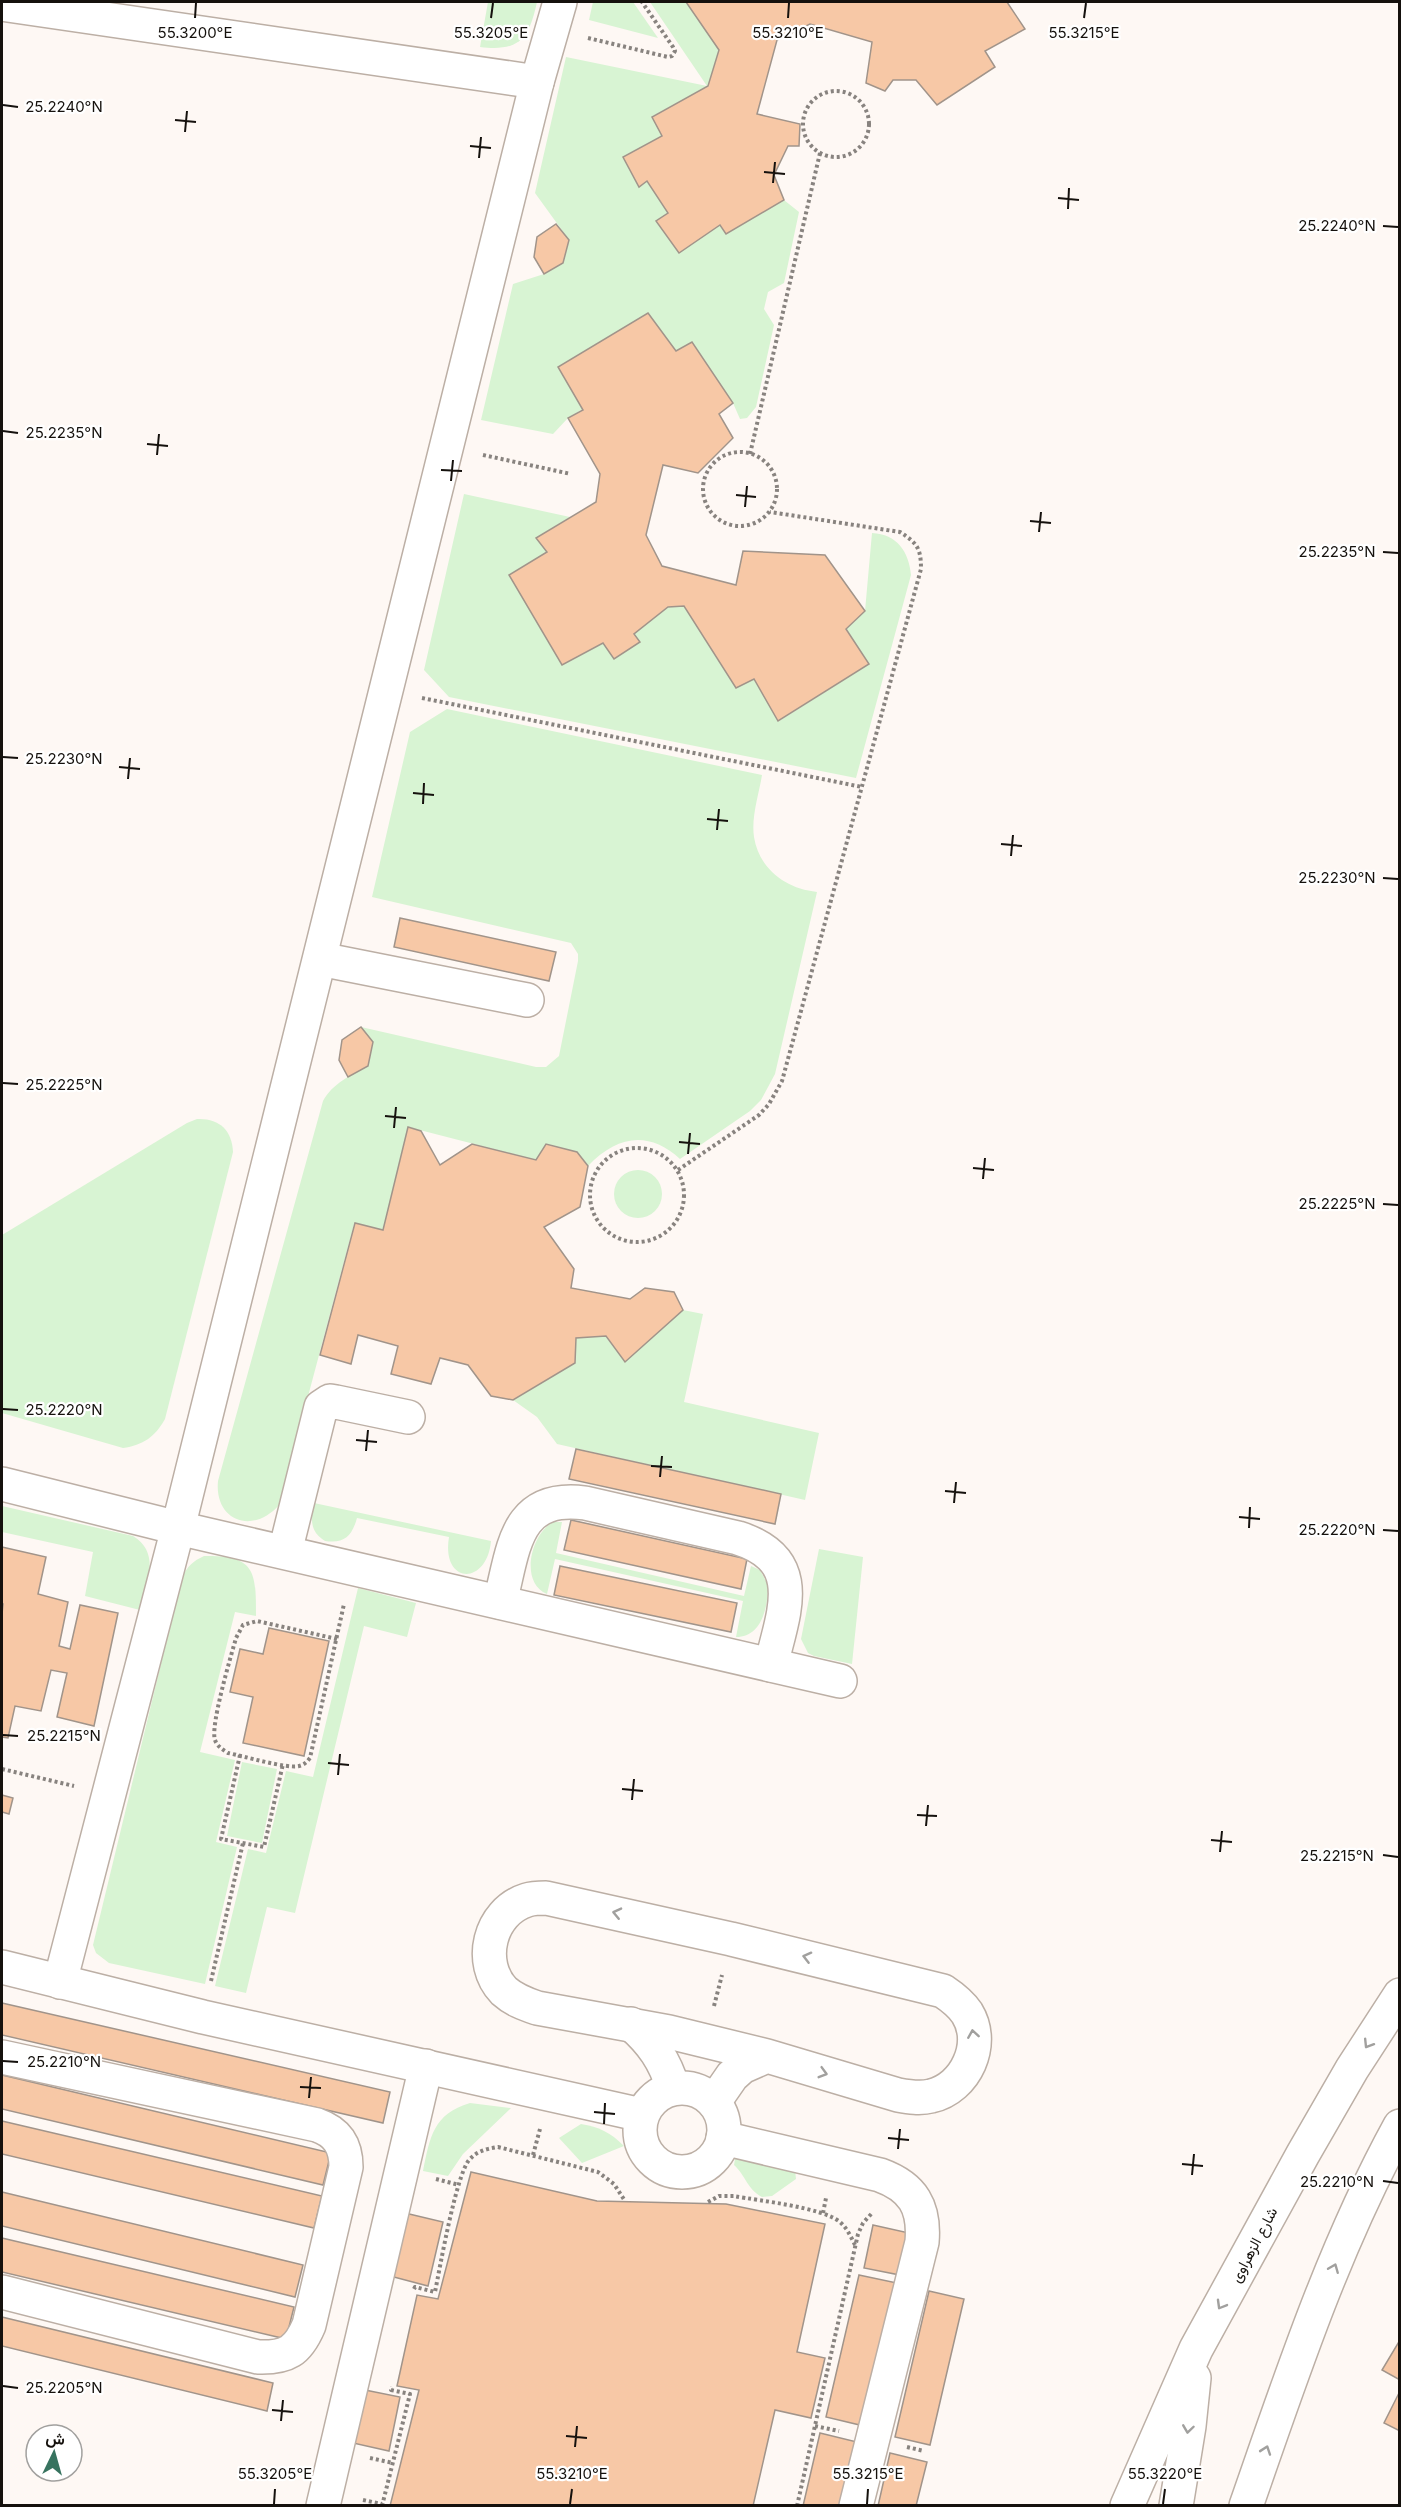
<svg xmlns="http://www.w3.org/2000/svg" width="1401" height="2507" viewBox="0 0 1401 2507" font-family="Inter,Vazirmatn,sans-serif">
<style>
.green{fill:#d8f4d3}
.building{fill:#f7c8a6;stroke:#a1948a;stroke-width:1.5}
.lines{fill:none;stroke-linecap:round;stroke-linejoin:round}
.minor-casing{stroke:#bcafa5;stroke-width:36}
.major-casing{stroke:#bcafa5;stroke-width:36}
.path{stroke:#88837f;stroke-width:4;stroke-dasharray:3 3;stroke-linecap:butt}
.minor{stroke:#fff;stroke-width:33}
.major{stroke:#fff;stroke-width:33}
.oneway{stroke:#a1a09e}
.ticks{fill:none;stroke:#15110d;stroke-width:2}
.labels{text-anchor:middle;stroke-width:4.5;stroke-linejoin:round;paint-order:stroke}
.street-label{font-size:15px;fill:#15110d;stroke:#fff}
.ticks-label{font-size:15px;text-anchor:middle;fill:#15110d;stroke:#fff;stroke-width:4.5;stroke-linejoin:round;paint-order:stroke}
</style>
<rect width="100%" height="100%" fill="#fef8f4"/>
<g class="green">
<path d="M488 2H537C529 38 520 52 480 47Z"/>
<path d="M593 2H633L658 38 589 20Z"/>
<path d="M650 2H686L719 50 708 86 653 116 662 136 623 157 639 187 647 181 668 213 657 221 720 225 726 234 784 200 799 212 784 283 768 292 764 309 774 325 756 407 747 418 740 419 733 403 692 342 568 418 553 434 481 420 513 284 544 274 563 263 569 240 535 193 566 57 707 86Z"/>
<path d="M464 494 570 517 536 538 547 552 509 575 562 665 603 643 614 659 640 642 634 634 668 607 684 606 736 688 754 679 779 721 869 664 846 629 865 611 872 533C897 534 909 552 911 575L856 778 449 697 424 670Z"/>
<path d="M447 709 762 775C759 794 751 817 754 837 759 869 786 889 817 892L775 1074 761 1100 750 1111 680 1159C648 1130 617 1136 588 1166L546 1144 536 1160 408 1127 383 1230 354 1224 279 1505C253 1535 214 1521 218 1481L323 1101C333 1083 350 1076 368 1066L373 1042 361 1027 536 1067H546L559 1056 578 961V954L571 943 372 897 410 732Z"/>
<path d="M197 1119C219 1118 232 1130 233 1152L165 1419C155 1437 143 1445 123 1448L2 1413V1235L187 1123Z"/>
<circle cx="638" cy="1194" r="24"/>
<path d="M683 1310 703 1314 684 1402 819 1433 805 1500 557 1444 537 1417 513 1400 575 1363 576 1338 605 1336 625 1361Z"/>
<path d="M314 1503 491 1541C487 1586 441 1585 449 1537L357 1518C352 1536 344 1544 325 1541 309 1531 311 1519 314 1503Z"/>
<path d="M2 1506 133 1536C161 1553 147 1583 140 1610L85 1596 93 1552 2 1532Z"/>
<path d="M553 1522H562L556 1553 744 1596 751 1566 760 1570 768 1585C768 1607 762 1637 736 1637L743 1601 555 1559 547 1594C519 1582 531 1534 553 1522Z"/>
<path d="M819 1549 863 1557 852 1664 814 1656 808 1653 801 1639Z"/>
<path d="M204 1556C256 1555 256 1572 256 1616L235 1612 200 1752 235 1760 216 1842 237 1847 205 1984 109 1963 96 1953 93 1945 182 1577C188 1566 193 1561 204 1556Z"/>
<path d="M358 1588 416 1603 407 1637 364 1626 295 1913 267 1907 246 1993 215 1986 248 1849 266 1853 286 1771 313 1777Z"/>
<path d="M242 1762 277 1769 262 1843 227 1836Z"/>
<path d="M470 2103 511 2108 463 2154 448 2176 423 2171C430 2137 433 2114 470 2103Z"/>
<path d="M581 2124C599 2127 610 2132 624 2146L582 2163 559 2138Z"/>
<path d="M740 2156 795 2170 796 2179 772 2196 762 2197C747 2189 746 2176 734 2165L735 2159Z"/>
</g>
<g class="building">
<path d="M686 2H1007L1025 29 985 51 995 67 937 105 916 80H893L885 91 866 83 872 42 810 24 777 40 757 114 800 124 799 146H788L774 175 784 200 726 234 720 225 679 253 656 221 668 213 647 181 639 187 623 157 662 136 652 117 708 86 719 50Z"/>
<path d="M556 224 569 240 563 263 544 274 534 257 537 237Z"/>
<path d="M648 313 676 351 692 342 733 403 719 414 733 438 698 473 663 465 646 535 662 566 736 585 743 551 825 555 865 611 846 629 869 664 778 721 754 679 736 688 684 606 668 607 634 634 640 642 614 659 603 643 562 665 509 575 547 552 536 538 596 502 600 474 568 418 583 410 558 367Z"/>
<path d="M400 918 556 952 549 981 394 947Z"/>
<path d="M361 1027 373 1042 368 1066 348 1077 339 1060 342 1040Z"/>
<path d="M408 1127 421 1131 440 1165 472 1144 536 1160 546 1144 577 1152 588 1166 580 1207 544 1227 574 1269 571 1288 630 1299 645 1288 674 1292 683 1310 625 1362 606 1336 576 1338 575 1363 513 1400 491 1396 468 1365 440 1358 431 1384 391 1374 398 1346 358 1335 351 1364 320 1355 355 1223 383 1230Z"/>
<path d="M576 1449 781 1494 775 1524 569 1479Z"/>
<path d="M571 1520 747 1559 741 1589 564 1550Z"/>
<path d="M2 1547 46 1557 38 1594 68 1602 59 1646 70 1649 80 1605 118 1613 94 1726 57 1717 67 1673 51 1670 41 1711 15 1706 8 1738 2 1737V1614L3 1604H2Z"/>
<path d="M560 1566 737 1603 731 1632 554 1595Z"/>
<path d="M269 1628 329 1641 304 1756 243 1743 253 1697 230 1692 240 1649 263 1654Z"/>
<path d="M2 1795 13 1798 9 1814 2 1812Z"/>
<path d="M2 2003 390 2092 383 2123 2 2035Z"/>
<path d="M2 2075 331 2153 323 2185 2 2109Z"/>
<path d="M2 2121 322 2196 314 2228 2 2154Z"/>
<path d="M471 2172 597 2201 726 2204 825 2224 797 2352 825 2358 811 2418 775 2410 753 2506H390L419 2390 397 2386 417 2295 438 2299Z"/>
<path d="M2 2192 303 2265 295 2297 2 2226Z"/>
<path d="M405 2213 443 2222 428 2286 390 2276Z"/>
<path d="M873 2225 909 2233 900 2275 864 2268Z"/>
<path d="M2 2238 294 2307 286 2339 2 2272Z"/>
<path d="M859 2275 897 2283 864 2426 826 2417Z"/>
<path d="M929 2291 964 2299 930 2445 895 2437Z"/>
<path d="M2 2317 273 2383 267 2411 2 2346Z"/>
<path d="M1400 2340V2380L1382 2370Z"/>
<path d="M365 2390 400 2397 389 2451 353 2443Z"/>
<path d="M1400 2391V2431L1384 2423Z"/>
<path d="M820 2433 857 2442 843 2506H803Z"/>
<path d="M890 2453 927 2462 916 2506H878Z"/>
</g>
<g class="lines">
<g class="minor-casing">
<g id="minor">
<path d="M2 4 537 82"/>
<path d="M320 959 527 1000"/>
<path d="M2 1484 178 1528 840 1681"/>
<path d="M285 1552 321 1407 330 1401 336 1402 408 1417"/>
<path d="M500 1602C514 1549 514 1494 585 1503L738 1538C807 1560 784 1611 771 1665"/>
<path d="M2 1967 203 2017 642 2115"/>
<path d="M60 1982 178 1528 537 82 560 2"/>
<path d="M631 2024C652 2042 665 2061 673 2088"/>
<path d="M2 2057 317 2125C337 2132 346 2145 346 2167L309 2325C298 2351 287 2358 258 2357L2 2292"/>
<circle cx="682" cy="2130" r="42"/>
<path d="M714 2102 732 2076 742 2067 767 2056 898 2095C909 2097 920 2099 931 2096 966 2088 986 2044 967 2013 961 2004 952 1997 943 1991L731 1939 546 1898C540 1898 533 1898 527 1900 489 1912 477 1963 504 1991 514 2000 525 2004 537 2008L669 2032 767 2056"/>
<path d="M723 2138 880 2175C913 2187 925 2207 922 2242L856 2506"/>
<path d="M323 2506 426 2066"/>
</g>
</g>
<g class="major-casing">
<g id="major">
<path d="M1127 2506 1196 2349 1303 2154 1352 2069 1400 1995"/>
<path d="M1176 2506 1189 2426 1194 2378"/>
<path d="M1246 2506C1291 2377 1334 2246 1400 2126"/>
</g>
</g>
<g class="path">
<path d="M588 38 668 57 672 56 675 51 673 47 642 2"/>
<circle cx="836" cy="124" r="33"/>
<circle cx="740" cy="489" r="37"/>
<path d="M750 454 820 153"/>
<path d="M483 455 571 474"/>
<path d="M422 698 862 787"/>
<circle cx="637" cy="1195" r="47"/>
<path d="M678 1170 759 1115 769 1104 782 1081 921 569C921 548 917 543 900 532L770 512"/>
<path d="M337 1639 257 1621 243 1625 236 1638C231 1656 210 1726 215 1740 217 1746 222 1749 228 1753 243 1756 287 1769 299 1766 304 1765 307 1762 310 1758L344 1604"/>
<path d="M240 1755 221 1839 264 1847 283 1764"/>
<path d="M2 1769 74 1786"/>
<path d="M211 1981 243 1843"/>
<path d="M714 2006 722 1975"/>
<path d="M533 2155 540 2129"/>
<path d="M436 2179 459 2185"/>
<path d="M708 2202 719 2196H734C760 2201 821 2207 840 2222 847 2228 851 2237 855 2245"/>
<path d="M823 2213 826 2198"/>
<path d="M414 2289 415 2287 435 2292C440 2267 456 2176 469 2160 477 2151 486 2149 498 2147L598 2172 614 2184 625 2201"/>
<path d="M815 2426 839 2431"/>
<path d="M907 2447 924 2451"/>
<path d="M370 2458 393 2463"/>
<path d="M363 2500 382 2504"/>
<path d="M382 2506 410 2394 391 2390 392 2387"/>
<path d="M774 2506H781"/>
<path d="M797 2506 858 2234 863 2223 873 2212"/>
</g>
<use href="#minor" class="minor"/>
<use href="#major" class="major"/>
</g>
<defs><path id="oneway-chevron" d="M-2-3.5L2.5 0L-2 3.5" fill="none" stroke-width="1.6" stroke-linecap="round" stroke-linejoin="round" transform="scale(1.5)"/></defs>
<g class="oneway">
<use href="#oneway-chevron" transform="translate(617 1913) rotate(-167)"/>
<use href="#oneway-chevron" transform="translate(807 1957) rotate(-166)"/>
<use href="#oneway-chevron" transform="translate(973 2034) rotate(-99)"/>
<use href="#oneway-chevron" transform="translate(1368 2044) rotate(122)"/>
<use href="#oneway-chevron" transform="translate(823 2073) rotate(16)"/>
<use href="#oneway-chevron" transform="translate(1334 2268) rotate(-68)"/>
<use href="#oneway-chevron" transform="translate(1221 2305) rotate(120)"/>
<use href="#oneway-chevron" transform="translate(1188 2429) rotate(98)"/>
<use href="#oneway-chevron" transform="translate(1266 2450) rotate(-71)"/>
</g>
<path class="ticks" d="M195 18 196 3M491 18 493 3M788 18 789 3M1084 18 1086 3M3 105 18 107M175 120 196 122M185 132 187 111M470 146 491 148M479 158 481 137M764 172 785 174M773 183 775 162M1058 198 1079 200M1068 209 1069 188M1383 226 1398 227M3 431 18 433M147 444 168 446M157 455 159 434M441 470 462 471M451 481 453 460M736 495 756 497M745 507 747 486M1030 521 1051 523M1039 532 1041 512M1383 552 1398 553M3 757 18 758M119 767 140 769M128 779 130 758M413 793 434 795M423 804 424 783M707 819 728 821M717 830 719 809M1001 844 1022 846M1011 856 1013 835M1383 878 1398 879M3 1083 18 1084M385 1116 406 1118M394 1128 396 1107M679 1142 700 1144M688 1154 690 1133M973 1168 994 1170M983 1179 985 1158M1383 1204 1398 1205M3 1409 18 1410M356 1440 377 1442M366 1451 368 1430M651 1466 672 1467M660 1477 662 1456M945 1491 966 1493M954 1503 956 1482M1239 1517 1260 1519M1249 1528 1250 1507M1383 1530 1398 1531M3 1735 18 1736M328 1763 349 1765M338 1775 340 1754M622 1789 643 1791M632 1800 634 1779M917 1815 937 1816M926 1826 928 1805M1211 1840 1232 1842M1220 1852 1222 1831M1383 1855 1398 1857M3 2061 18 2062M300 2087 321 2088M309 2098 311 2077M594 2112 615 2114M604 2124 605 2103M888 2138 909 2140M898 2149 900 2129M1182 2164 1203 2166M1192 2175 1194 2154M1383 2181 1398 2183M3 2386 18 2388M272 2410 293 2412M281 2421 283 2400M566 2436 587 2438M575 2447 577 2426M274 2504 275 2489M570 2504 572 2489M867 2504 868 2489M1163 2504 1165 2489"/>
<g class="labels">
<g class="street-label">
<text transform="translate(1254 2245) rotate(-62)" y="5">شارع الزهراوى</text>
</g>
</g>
<g class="ticks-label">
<text x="195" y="38">55.3200°E</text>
<text x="491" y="38">55.3205°E</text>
<text x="788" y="38">55.3210°E</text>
<text x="1084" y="38">55.3215°E</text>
<text x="64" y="112">25.2240°N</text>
<text x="1337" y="231">25.2240°N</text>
<text x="64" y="438">25.2235°N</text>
<text x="1337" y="557">25.2235°N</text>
<text x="64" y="764">25.2230°N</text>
<text x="1337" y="883">25.2230°N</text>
<text x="64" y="1090">25.2225°N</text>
<text x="1337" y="1209">25.2225°N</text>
<text x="64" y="1415">25.2220°N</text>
<text x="1337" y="1535">25.2220°N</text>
<text x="64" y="1741">25.2215°N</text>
<text x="1337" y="1861">25.2215°N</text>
<text x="64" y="2067">25.2210°N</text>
<text x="1337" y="2187">25.2210°N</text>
<text x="64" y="2393">25.2205°N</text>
<text x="275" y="2479">55.3205°E</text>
<text x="572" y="2479">55.3210°E</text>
<text x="868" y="2479">55.3215°E</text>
<text x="1165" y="2479">55.3220°E</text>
</g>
<rect width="1401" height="2507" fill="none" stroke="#15110d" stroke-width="6"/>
<g transform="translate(54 2453) rotate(5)"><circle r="28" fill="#ffffff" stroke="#a1a09e" stroke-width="1.5"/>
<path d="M0-4.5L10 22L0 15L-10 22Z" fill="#37735f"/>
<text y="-9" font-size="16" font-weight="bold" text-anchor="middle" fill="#15110d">ش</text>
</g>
</svg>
